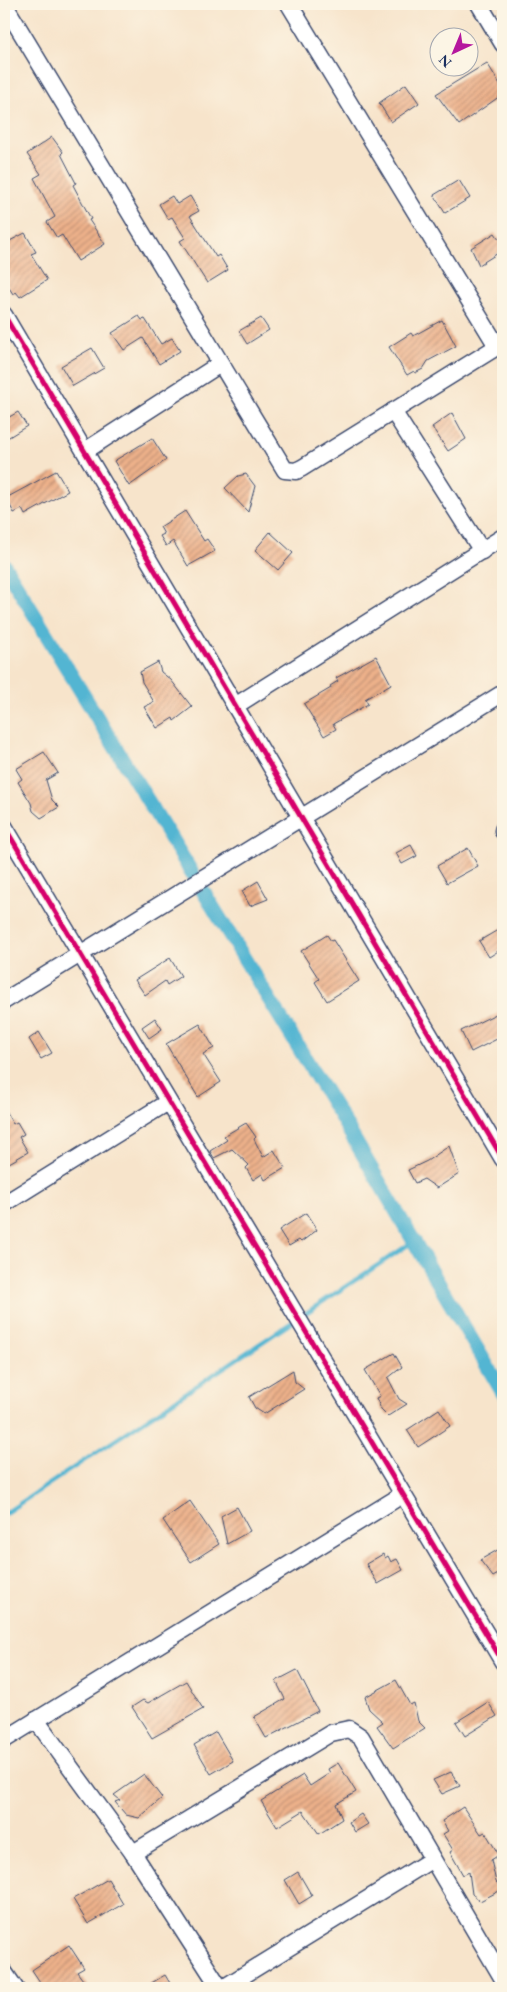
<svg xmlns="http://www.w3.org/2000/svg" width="507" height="1992" viewBox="0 0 507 1992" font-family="'EB Garamond',serif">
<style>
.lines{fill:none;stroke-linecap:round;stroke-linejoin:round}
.stream{stroke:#53b5d2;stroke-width:4.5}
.canal{stroke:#53b5d2;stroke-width:15}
.building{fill:url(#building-hatch)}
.street-casing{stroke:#3c4a6e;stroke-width:19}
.street{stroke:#fff;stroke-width:16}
.cycleway-casing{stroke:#fcf5e5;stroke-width:8}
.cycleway{stroke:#d6006c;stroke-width:5}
</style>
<defs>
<pattern id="building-hatch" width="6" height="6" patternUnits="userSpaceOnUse" patternTransform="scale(1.25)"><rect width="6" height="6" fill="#edb18a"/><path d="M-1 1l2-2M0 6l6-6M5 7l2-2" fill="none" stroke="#bf9074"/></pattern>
</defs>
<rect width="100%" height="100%" fill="#fcf5e5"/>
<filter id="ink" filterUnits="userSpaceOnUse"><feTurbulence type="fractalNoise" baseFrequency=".02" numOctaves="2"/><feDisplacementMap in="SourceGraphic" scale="10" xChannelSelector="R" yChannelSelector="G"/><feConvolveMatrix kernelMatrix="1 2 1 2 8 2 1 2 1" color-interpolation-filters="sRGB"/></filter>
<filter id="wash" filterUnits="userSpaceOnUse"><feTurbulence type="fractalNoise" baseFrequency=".0096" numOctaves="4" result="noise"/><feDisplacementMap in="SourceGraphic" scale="20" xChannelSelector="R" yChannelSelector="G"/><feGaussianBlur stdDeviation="1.12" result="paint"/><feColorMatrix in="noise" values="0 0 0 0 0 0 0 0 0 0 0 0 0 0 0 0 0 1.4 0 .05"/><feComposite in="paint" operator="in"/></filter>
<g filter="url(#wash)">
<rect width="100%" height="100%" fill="#f7e4cb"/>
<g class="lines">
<path class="stream" d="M4 1514 414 1241"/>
<path class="canal" d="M4 565 341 1117 503 1393"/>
</g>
<g id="blocks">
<g class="building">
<path d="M487 63 503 89V94L459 125 436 94Z"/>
<path d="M406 84 419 103 391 122 379 103Z"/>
<path d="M52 137 63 152 61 154 76 183 73 185 91 219 89 220 105 244 78 261 62 235 57 238 47 222 55 217 34 178 41 174 27 154Z"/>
<path d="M459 180 470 198 445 213 434 195Z"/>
<path d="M172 196 177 204 190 196 199 211 190 216 216 257 219 255 228 270 207 283 180 241 185 238 172 217 168 219 159 204Z"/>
<path d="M25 233 36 252 31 254 47 280 20 297 16 292 13 294 4 280V244Z"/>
<path d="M495 233 499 239 503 237V250L479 265 471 248Z"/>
<path d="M139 316 142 320 145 319 161 344 172 338 180 351 159 364 143 338 124 350 112 333Z"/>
<path d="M261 318 269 330 247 344 239 331Z"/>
<path d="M442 320 456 346 428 361 423 369 415 373 414 371 407 375 389 347 411 333 413 336Z"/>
<path d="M92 348 104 368 73 386 61 366Z"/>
<path d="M18 412 27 426 4 440V420Z"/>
<path d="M452 413 466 439 448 451 432 427Z"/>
<path d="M152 438 166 460 129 486 114 461Z"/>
<path d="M56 471 68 491 25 515 22 509 14 513 6 498Z"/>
<path d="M246 474 255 486 248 512 225 488 238 476Z"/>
<path d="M185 511 204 541 207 539 215 551 188 566 173 541 166 546 160 536 164 534 160 527Z"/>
<path d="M270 532 293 553 278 570 255 550Z"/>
<path d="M376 656 391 684 365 699 368 704 333 724 336 729 324 736 304 704 331 688 330 686 338 681 336 678Z"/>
<path d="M158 662 161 672 171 680 192 707 174 721 173 718 157 728 144 707 154 702 142 682 140 672Z"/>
<path d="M44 752 58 773 46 780 52 800 59 807 41 818 33 811 31 803 18 782 22 779 16 769Z"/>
<path d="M411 845 417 856 402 864 396 853Z"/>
<path d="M468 848 478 866 447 883 437 866Z"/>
<path d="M258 881 268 899 250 906 242 891Z"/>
<path d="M503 927V948L489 957 479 941Z"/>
<path d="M327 935 331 941 333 940 359 981 327 1001 315 982 319 979 301 951Z"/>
<path d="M170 958 181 976 167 985 165 981 145 995 135 980Z"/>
<path d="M498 1013 503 1022V1036L471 1052 461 1031Z"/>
<path d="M155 1018 162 1029 149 1038 142 1027Z"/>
<path d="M200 1024 214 1048 203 1054 221 1082 198 1097 166 1044Z"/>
<path d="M39 1032 52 1053 41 1059 29 1039Z"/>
<path d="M4 1109 13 1124 17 1122 24 1134 19 1137 28 1152 4 1166Z"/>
<path d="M246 1123 256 1137 254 1139 263 1157 274 1150 285 1168 265 1180 262 1174 253 1180 246 1168 249 1165 232 1149 214 1158 210 1151 227 1140 224 1136Z"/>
<path d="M449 1146 459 1174 437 1188 424 1179 415 1183 408 1170 427 1161Z"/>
<path d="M306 1213 317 1230 301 1242 299 1240 289 1246 279 1230Z"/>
<path d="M394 1353 402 1367 388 1378 399 1399 407 1404 388 1416 381 1409 376 1398 380 1396 365 1370Z"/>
<path d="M293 1370 295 1382 304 1389 264 1414 255 1408 249 1397Z"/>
<path d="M439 1409 450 1426 418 1447 407 1430Z"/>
<path d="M190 1501 219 1544 191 1562 163 1520Z"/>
<path d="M237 1507 250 1531 227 1544 221 1516Z"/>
<path d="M503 1547V1571L493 1577 480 1560Z"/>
<path d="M383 1554 385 1558 388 1556 391 1562 397 1559 403 1570 378 1584 366 1564Z"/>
<path d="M297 1670 318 1711 266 1738 254 1717 285 1699 276 1681Z"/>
<path d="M396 1680 410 1705 414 1703 418 1721 425 1728 393 1748 377 1726 383 1722 369 1709 365 1697Z"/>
<path d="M186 1681 203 1709 152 1738 132 1707 143 1700 148 1703Z"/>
<path d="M488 1702 497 1716 465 1736 456 1722Z"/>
<path d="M216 1732 233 1761 211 1774 194 1745Z"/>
<path d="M338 1763 356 1792 336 1804 342 1819 319 1834 303 1811 277 1827 261 1801 303 1775 310 1786 330 1773 328 1769Z"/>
<path d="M451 1772 460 1786 442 1794 433 1780Z"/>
<path d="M144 1774 162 1798 139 1818 126 1815 115 1802 120 1800 114 1795Z"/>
<path d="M463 1807 481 1834 485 1832 499 1855 491 1860 496 1882 503 1889 480 1901 472 1894 469 1872 463 1875 450 1852 453 1850 443 1834 448 1831 442 1821Z"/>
<path d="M361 1814 368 1824 355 1832 349 1822Z"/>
<path d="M298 1872 312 1896 299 1904 285 1880Z"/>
<path d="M108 1879 123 1904 88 1924 73 1899Z"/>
<path d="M69 1945 84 1968 77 1972 89 1988H44L32 1970Z"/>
<path d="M165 1975 173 1988H143Z"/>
</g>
</g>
</g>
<g filter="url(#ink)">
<use href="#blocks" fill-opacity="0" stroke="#3c4a6e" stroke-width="1"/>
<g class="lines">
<g class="street-casing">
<g id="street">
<path d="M4 4 285 470 296 471 302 468 503 343"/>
<path d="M289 4 497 346"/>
<path d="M479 4 503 44"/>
<path d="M4 315 503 1159"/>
<path d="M393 411 482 551"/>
<path d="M85 451 220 364"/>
<path d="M235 706 503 537"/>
<path d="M4 826 503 1662"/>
<path d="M503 830V831"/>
<path d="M4 1001 503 693"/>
<path d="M4 1204 168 1102"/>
<path d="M36 1720 133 1853 220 1988"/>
<path d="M4 1740 402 1495"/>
<path d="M133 1853 331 1733 349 1729 361 1737 503 1979"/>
<path d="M4 1972 15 1988"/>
<path d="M223 1988 431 1860"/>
</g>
</g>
<use href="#street" class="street"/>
<g class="cycleway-casing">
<g id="cycleway">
<path d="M4 315 503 1159"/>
<path d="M4 826 503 1662"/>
</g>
</g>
<use href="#cycleway" class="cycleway"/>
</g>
</g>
<rect width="507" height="1992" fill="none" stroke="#fcf5e5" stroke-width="20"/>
<g transform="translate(454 52) rotate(224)"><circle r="24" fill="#fcf5e5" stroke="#a2a6af"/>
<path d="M0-4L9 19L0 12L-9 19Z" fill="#b5179e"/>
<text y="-8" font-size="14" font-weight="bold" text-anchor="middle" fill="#1b2f5e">N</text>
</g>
</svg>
